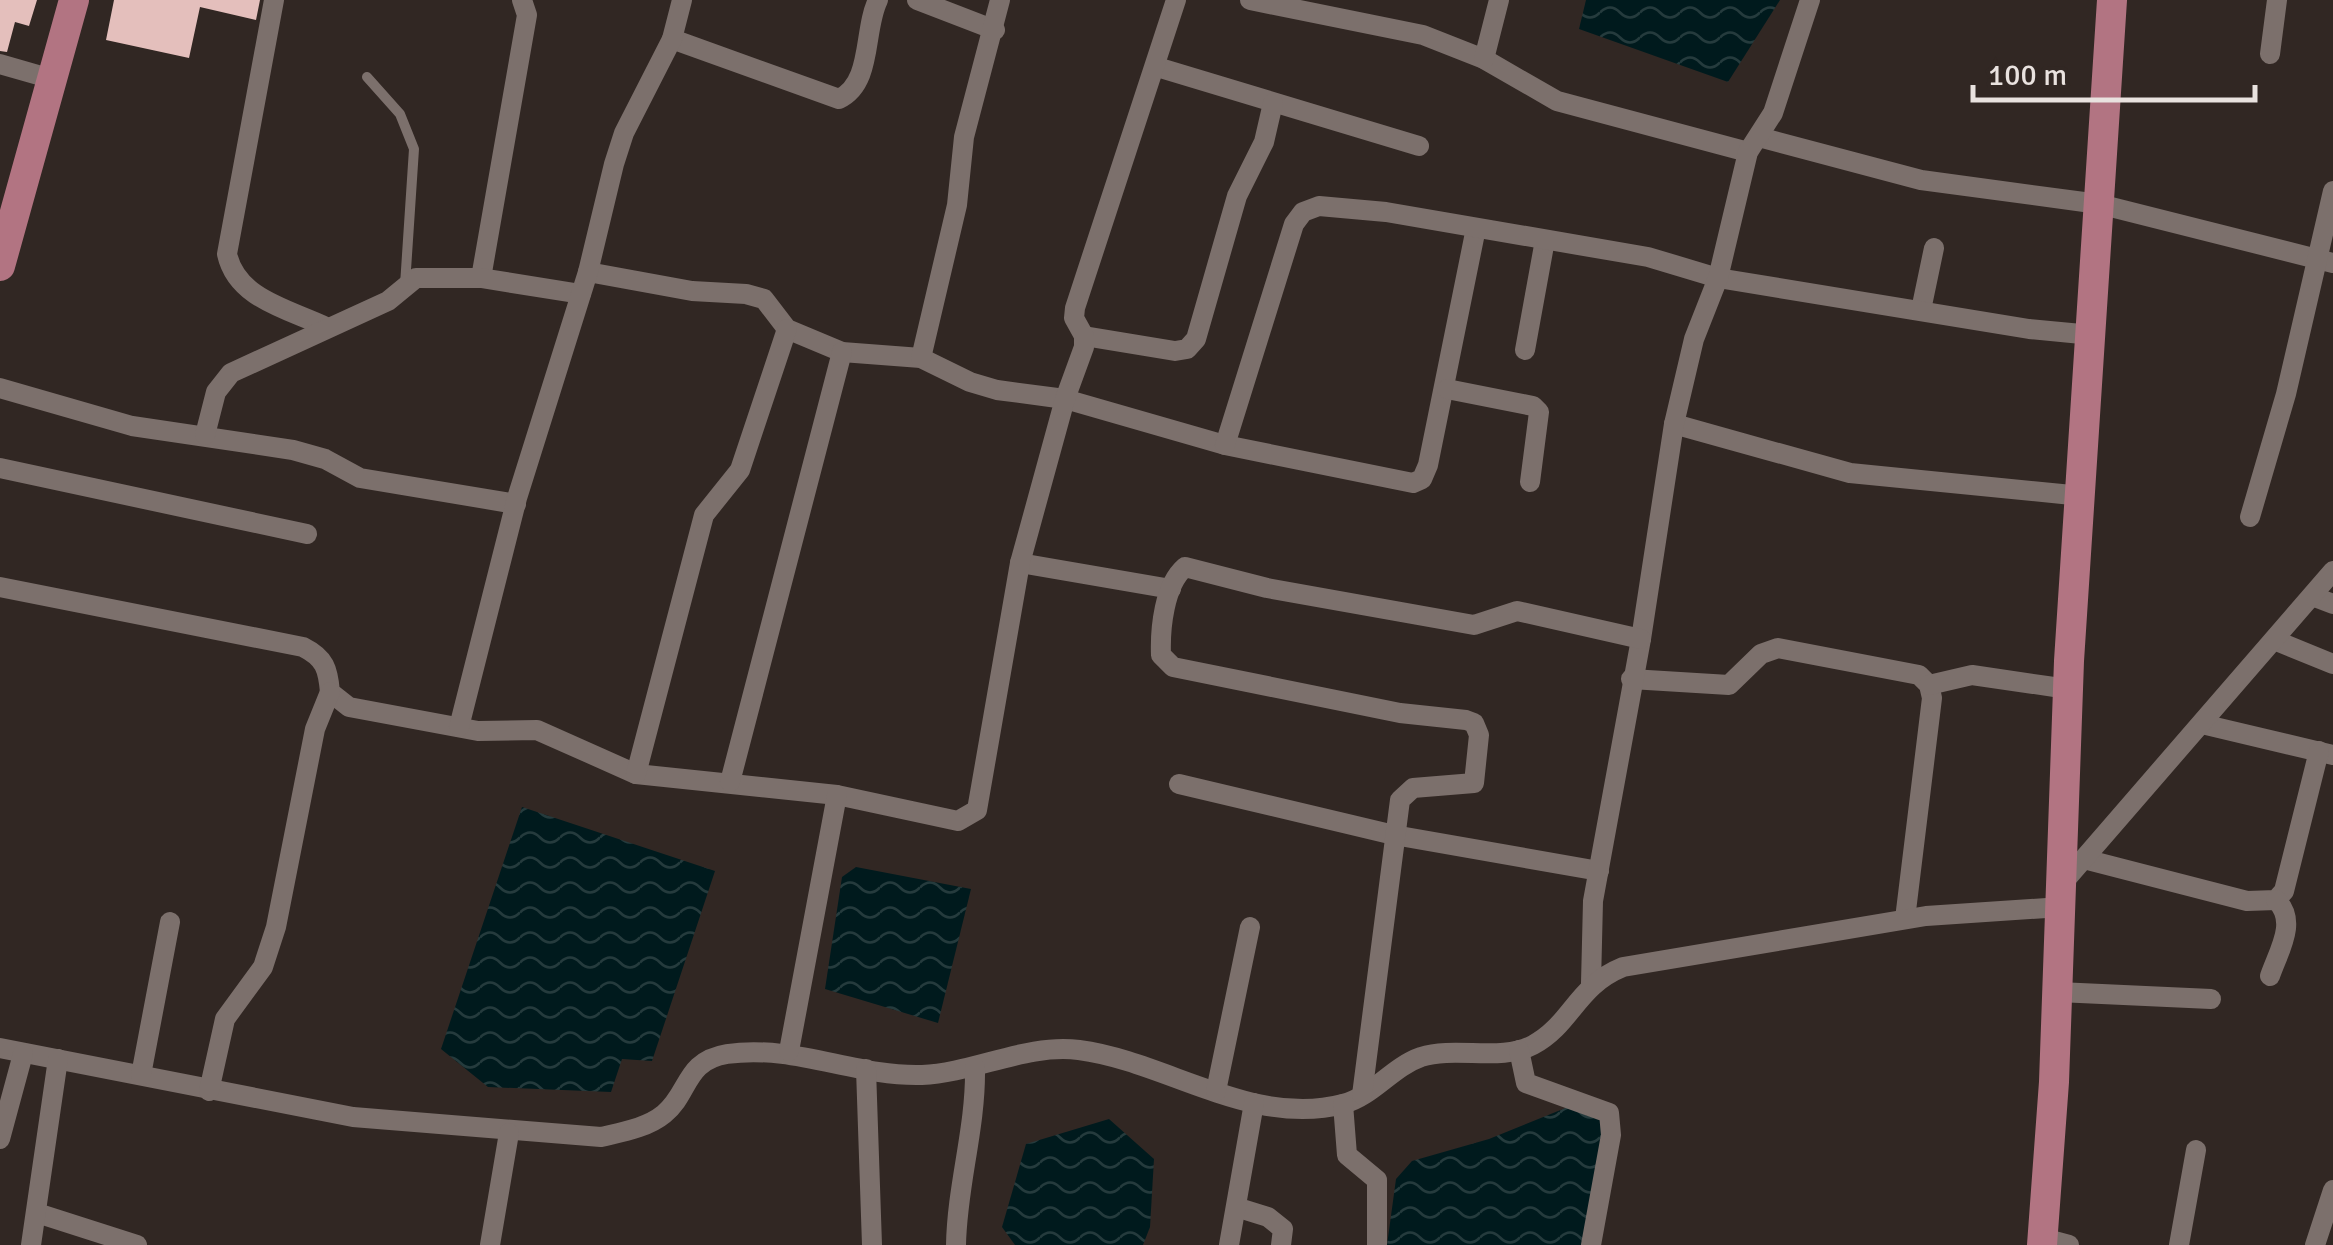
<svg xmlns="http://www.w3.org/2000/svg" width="2333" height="1245" viewBox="0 0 2333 1245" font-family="Signika,sans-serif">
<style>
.water{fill:url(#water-waves)}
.building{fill:#e4bfbc}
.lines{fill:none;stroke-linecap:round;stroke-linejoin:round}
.lane{stroke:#7c706c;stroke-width:10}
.street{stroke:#7c706c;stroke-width:20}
.primary{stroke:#b27482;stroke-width:30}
</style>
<defs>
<pattern id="water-waves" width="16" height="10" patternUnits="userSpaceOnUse" patternTransform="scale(2.5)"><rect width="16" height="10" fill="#001a1d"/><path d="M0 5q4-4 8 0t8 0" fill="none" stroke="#253b3d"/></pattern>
</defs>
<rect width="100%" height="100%" fill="#312723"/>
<g class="water">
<path d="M1586 0H1780L1728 82 1579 29Z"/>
<path d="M522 807 715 871 652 1061 622 1059 611 1092 488 1087 441 1049Z"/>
<path d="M856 867 971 889 938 1023 825 989 842 877Z"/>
<path d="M1578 1103 1606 1119 1582 1245H1387L1396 1179 1412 1161 1489 1139Z"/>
<path d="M1109 1119 1154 1159 1150 1227 1143 1245H1015L1002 1227 1026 1144Z"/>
</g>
<g class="building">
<path d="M0 0H37L29 26 15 22 7 52 0 51Z"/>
<path d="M114 0H260L256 20 200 7 189 58 106 40Z"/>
</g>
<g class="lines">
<path class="lane" d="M367 77 400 114 414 149 405 285"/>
<g class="street">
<path d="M274 0 227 254C237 299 288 309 326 327"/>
<path d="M917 0 995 30"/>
<path d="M1250 0 1423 35 1484 59 1557 101 1748 152"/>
<path d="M672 39 839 99C873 83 863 30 878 0"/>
<path d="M2270 54 2277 0"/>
<path d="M1484 59 1499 0"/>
<path d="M0 64 52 79"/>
<path d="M1157 67 1419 146"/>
<path d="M1759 137 1921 180 2099 204 2333 263"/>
<path d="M588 272 692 291 746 294 764 299 787 329 842 352 921 358 970 382 997 390 1065 399 1225 445 1413 483 1422 479 1428 465 1476 228"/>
<path d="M481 278 527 15 522 0"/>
<path d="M1921 310 1934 248"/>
<path d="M1084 336 1175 351 1187 349 1196 339 1237 196 1264 142 1273 103"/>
<path d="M1525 350 1545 240"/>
<path d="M921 358 957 205 964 137 1000 0"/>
<path d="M0 388 132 426 293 450 325 459 360 478 516 504"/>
<path d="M1447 389 1533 406 1539 412 1530 482"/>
<path d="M1674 424 1850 473 2082 496"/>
<path d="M205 435 216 392 231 373 388 301 416 278H481L581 294"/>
<path d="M1225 445 1294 224 1303 212 1319 206 1386 212 1648 257 1718 278 2029 329 2092 335"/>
<path d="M0 468 307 534"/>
<path d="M2250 517 2286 394 2333 191"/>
<path d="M1020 563 1171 589"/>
<path d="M0 587 303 647C325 658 328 669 330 692L349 707 478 731 537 730 636 774 837 795 958 821 977 810 1020 563 1065 399 1084 347V336L1074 318 1075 308 1176 0"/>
<path d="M2312 596 2333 604"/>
<path d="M2274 640 2333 664"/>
<path d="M1631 679 1729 685 1761 654 1778 648 1919 675 1929 685 1932 698 1905 919"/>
<path d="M1929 685 1972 675 2068 689"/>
<path d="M2202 724 2333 755"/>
<path d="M459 727 517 498 588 272 614 164 624 133 672 39 682 0"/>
<path d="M636 774 704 515 740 470 787 329"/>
<path d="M730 782 842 352"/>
<path d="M1179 784 1394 835 1599 871"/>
<path d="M2084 859 2247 901 2276 900 2284 891 2319 751"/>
<path d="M2061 885 2333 571"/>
<path d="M2270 976C2279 950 2298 921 2276 900"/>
<path d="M1591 983 1593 901 1641 639 1674 424 1694 339 1718 278 1748 152 1773 113 1810 0"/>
<path d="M2058 992 2211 999"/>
<path d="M0 1048 353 1117 601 1137C622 1132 647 1128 664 1114 690 1093 684 1061 727 1054 795 1044 855 1077 922 1075 973 1073 1028 1043 1079 1050 1165 1061 1253 1128 1343 1104 1373 1096 1392 1067 1421 1057 1456 1046 1501 1062 1533 1045 1572 1024 1576 986 1623 967L1926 916 2061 907"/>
<path d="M1519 1050 1526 1083 1609 1113 1611 1135 1591 1245"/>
<path d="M789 1051 837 795"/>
<path d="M866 1069 872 1245"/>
<path d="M141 1075 170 922"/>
<path d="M209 1091 225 1019 263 967 276 927 315 729 330 692"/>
<path d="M1216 1091 1250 927"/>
<path d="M1362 1095 1400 800 1413 788 1474 783 1479 735 1474 723 1466 720 1400 713 1173 667 1161 655C1160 629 1164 585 1185 567L1267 588 1474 625 1517 611 1641 639"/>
<path d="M1343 1104 1347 1155 1377 1180V1245"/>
<path d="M0 1139 23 1054"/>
<path d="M1239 1208 1268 1217 1283 1229 1281 1245"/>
<path d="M37 1213 137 1245"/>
<path d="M2043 1238 2069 1245"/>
<path d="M31 1245 58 1059"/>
<path d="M490 1245 509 1133"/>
<path d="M956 1245C957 1185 976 1128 975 1068"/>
<path d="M1229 1245 1254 1103"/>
<path d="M2179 1245 2196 1150"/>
<path d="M2315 1245 2333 1190"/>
</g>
<g class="primary">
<path d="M0 266 74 0"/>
<path d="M2042 1245 2054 1082 2069 661 2112 0"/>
</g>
</g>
<path d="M1973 85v15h282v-15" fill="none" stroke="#e9e2df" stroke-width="5"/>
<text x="1988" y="85" font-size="30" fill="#e9e2df" stroke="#312723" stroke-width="8" paint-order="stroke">100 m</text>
</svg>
